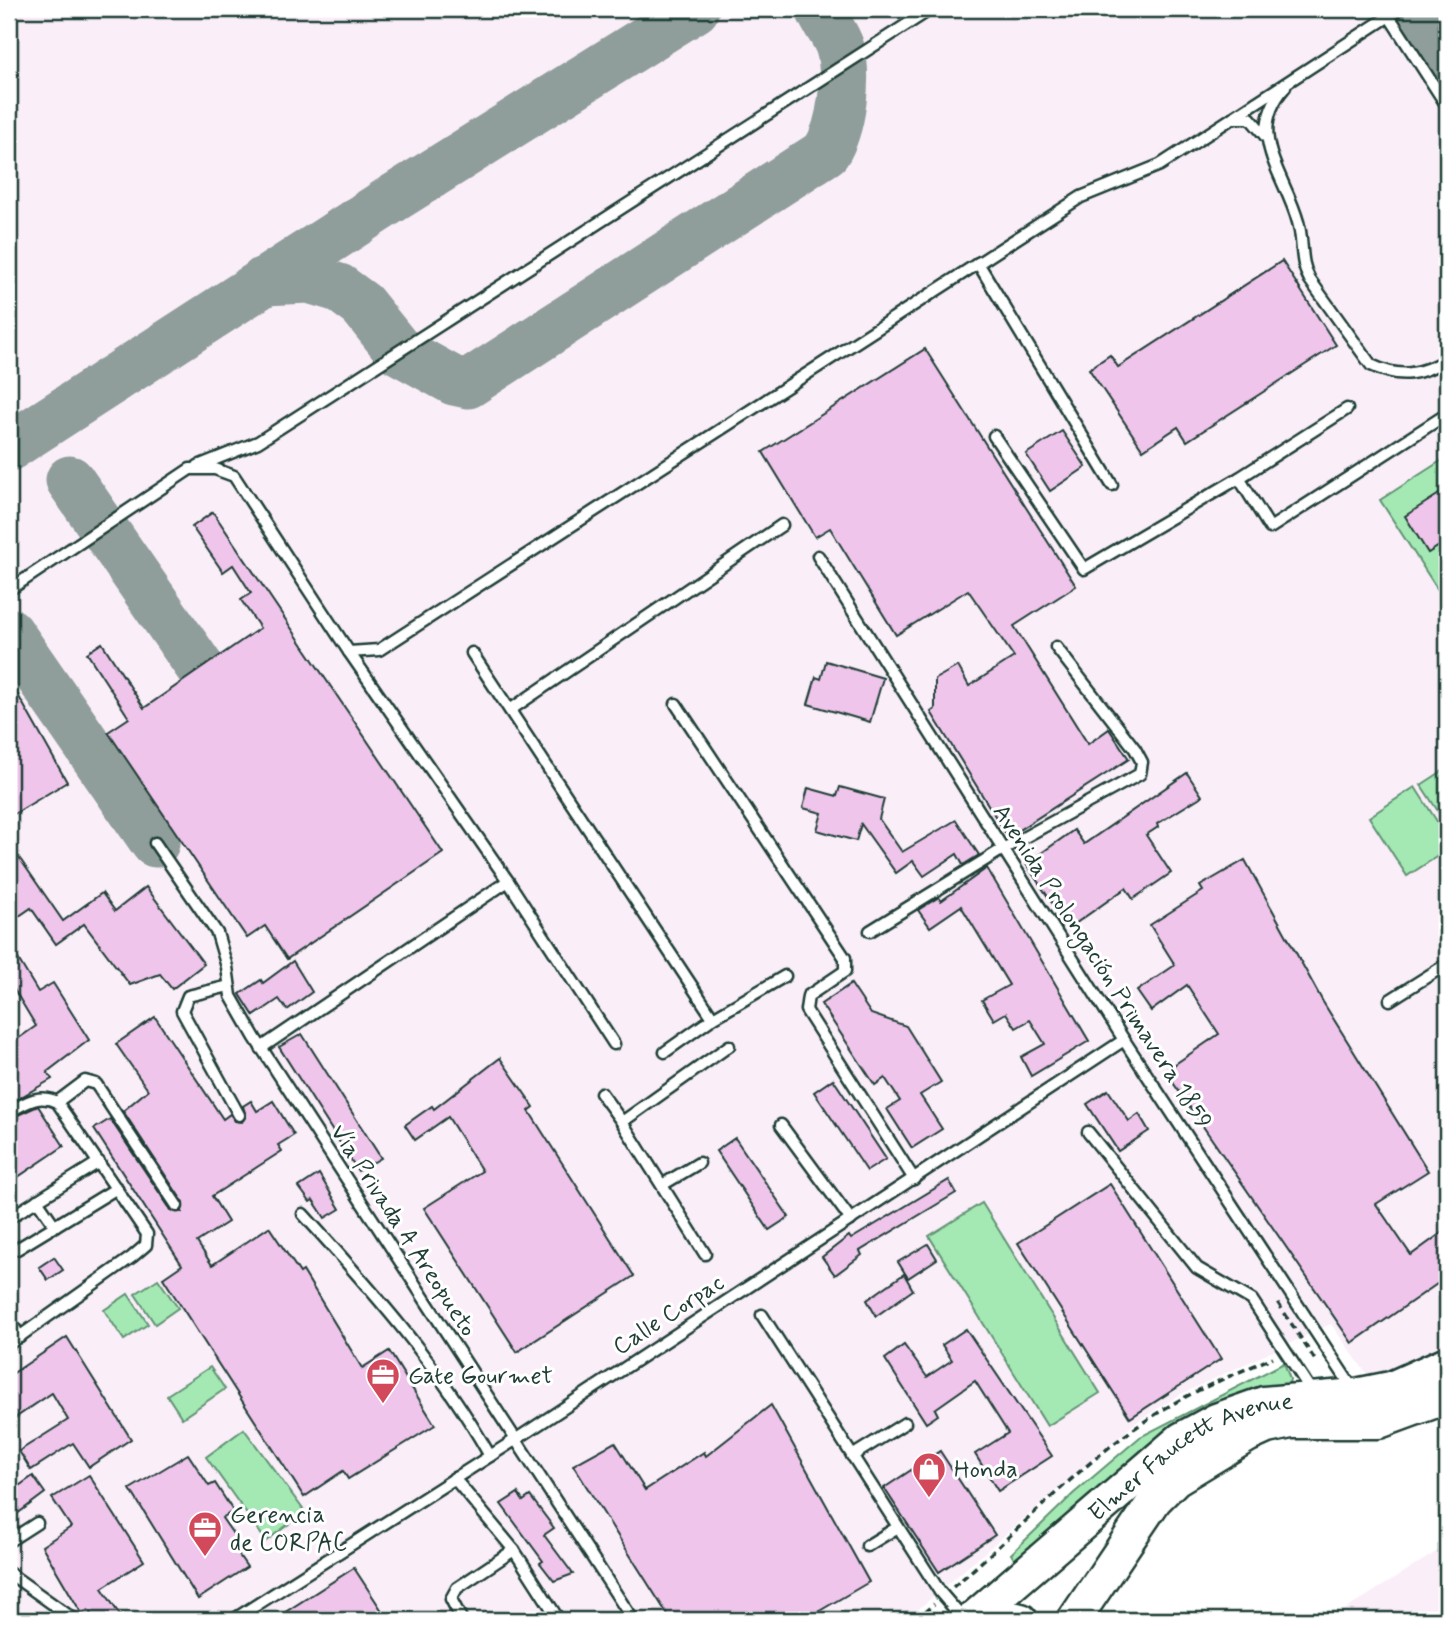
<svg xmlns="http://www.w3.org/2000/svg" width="1456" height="1629" viewBox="0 0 1456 1629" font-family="Mynerve,sans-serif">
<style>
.built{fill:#faeef9}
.green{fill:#a4e9b4;stroke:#629374;stroke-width:2}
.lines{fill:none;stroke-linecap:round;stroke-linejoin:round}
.taxiway{stroke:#8f9e9a;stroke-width:49}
.building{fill:#f0c5ec;stroke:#1f3d34;stroke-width:2}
.service-casing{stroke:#1f3d34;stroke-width:15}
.trunk-casing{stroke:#1f3d34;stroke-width:37}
.path{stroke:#1f3d34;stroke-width:3.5;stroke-dasharray:7 5;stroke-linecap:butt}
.service{stroke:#fff;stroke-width:10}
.trunk{stroke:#fff;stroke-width:32}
.labels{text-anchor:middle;stroke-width:6;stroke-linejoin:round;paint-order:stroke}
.street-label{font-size:24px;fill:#1f3d34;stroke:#fff}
.poi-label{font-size:24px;fill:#1f3d34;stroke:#fff;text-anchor:start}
</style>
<rect width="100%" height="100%" fill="#fff"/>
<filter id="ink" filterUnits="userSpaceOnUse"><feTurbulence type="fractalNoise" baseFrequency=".0143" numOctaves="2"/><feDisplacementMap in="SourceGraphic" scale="14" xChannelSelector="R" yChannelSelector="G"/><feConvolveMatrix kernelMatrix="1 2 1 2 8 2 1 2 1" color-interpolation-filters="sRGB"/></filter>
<g filter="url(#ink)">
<g class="built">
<path d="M9 9H1447V1344L1371 1380 1331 1324 1179 1395 1135 1423 906 1620H9Z"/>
<path d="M1447 1545V1620H1329Z"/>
</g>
<g class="green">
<path d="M1447 457V604L1380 500Z"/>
<path d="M1447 768V825L1421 785Z"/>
<path d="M1415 787 1447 837V850L1407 876 1369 817Z"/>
<path d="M982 1203 1100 1393 1047 1426 929 1236Z"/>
<path d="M158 1279 178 1308 155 1324 135 1294Z"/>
<path d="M128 1294 148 1324 124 1340 104 1310Z"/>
<path d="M1284 1363 1290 1379 1288 1388 1220 1425 1020 1569 1011 1554 1073 1494 1140 1437Z"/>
<path d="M210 1367 225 1389 182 1418 167 1395Z"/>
<path d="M244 1429 305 1512 266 1541 206 1457Z"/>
</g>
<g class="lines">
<g class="taxiway">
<path d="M1406 9 1447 71"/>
<path d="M264 281 309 279 339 288 362 305 398 350 454 381 468 384 826 152C842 127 848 77 840 48 836 34 825 23 820 9"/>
<path d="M9 447 389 201 695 9"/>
<path d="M70 480 201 669"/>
<path d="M9 632 155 843"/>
</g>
</g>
<g class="building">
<path d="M1282 261 1336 345 1187 441 1178 427 1143 450 1089 369 1110 355 1118 367Z"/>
<path d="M925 349 1076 586 1014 626 1088 744 1109 729 1129 759 1008 837 931 712 935 709V679L958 666 969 686 1014 657 968 590 896 635 830 528 815 537 763 452Z"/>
<path d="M1062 431 1086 467 1050 491 1026 454Z"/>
<path d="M1447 489V541L1428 553 1405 516Z"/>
<path d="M213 512 443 853 287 959 265 926 247 938 108 732 129 718 87 653 102 643 144 708 260 628 241 600 251 593 233 565 223 572 192 527Z"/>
<path d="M826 661 883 678 870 722 808 704 816 677 821 679Z"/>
<path d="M9 679 67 782 9 817Z"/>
<path d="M1187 773 1202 796 1157 824 1158 827 1146 835 1171 873 1133 899 1126 888 1069 928 1026 864 1074 830 1084 844Z"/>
<path d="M840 787 884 799 879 819 902 852 956 820 979 855 963 865 957 854 924 876 913 861 896 873 861 824 856 841 817 830 822 813 803 808 808 788 837 796Z"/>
<path d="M9 843 63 921 102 893 115 911 146 887 204 964 172 989 160 974 130 985 84 924 56 944 31 908 9 923Z"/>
<path d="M1245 860 1323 1002 1428 1171 1376 1204 1411 1255 1447 1229V1277L1352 1343 1165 1071 1219 1034 1187 985 1151 1011 1137 991 1175 965 1150 925 1203 891 1200 886Z"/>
<path d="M987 868 1089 1041 1031 1076 1021 1057 1045 1044 1030 1020 1016 1028 1006 1013 994 1020 982 1000 1009 985 961 906 930 927 918 910 939 897 941 901Z"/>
<path d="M9 944 38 992 53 983 89 1040 47 1072 52 1079 9 1104V1045L36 1026 9 981Z"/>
<path d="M293 961 312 992 287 1010 279 999 254 1016 240 994 261 980 263 983Z"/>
<path d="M851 984 871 1014 906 1026 941 1082 920 1095 942 1129 912 1148 887 1109 900 1101 885 1078 875 1085 821 1004Z"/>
<path d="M155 1017 223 1119 230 1114 235 1121 242 1122 246 1116 243 1106 251 1101 257 1111 273 1101 294 1135 278 1145 282 1151 212 1196 228 1222 197 1242 212 1265 269 1227 300 1273 303 1271 362 1368 389 1351 435 1425 348 1479 343 1471 304 1497 163 1278 182 1265 94 1129 110 1119 171 1210 182 1212 183 1202 123 1111 148 1090 116 1044Z"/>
<path d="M302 1034 381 1158 358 1171 279 1047Z"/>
<path d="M500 1058 534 1107 529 1111 634 1276 517 1352 424 1208 482 1171 448 1117 415 1140 405 1125 432 1106 434 1109Z"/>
<path d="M833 1079 886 1159 867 1171 814 1092Z"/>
<path d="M1108 1090 1129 1121 1139 1114 1149 1131 1118 1151 1087 1104Z"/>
<path d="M38 1106 64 1146 9 1183V1119Z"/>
<path d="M735 1138 789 1217 769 1230 716 1151Z"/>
<path d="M319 1174 340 1209 325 1218 313 1200 310 1202 299 1187Z"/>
<path d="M949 1180 956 1193 860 1251 862 1255 835 1275 822 1257 849 1236 851 1239Z"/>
<path d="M1110 1184 1221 1359 1130 1418 1018 1243Z"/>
<path d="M928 1244 937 1259 908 1278 898 1262Z"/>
<path d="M54 1257 63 1270 48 1280 39 1267Z"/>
<path d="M904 1274 913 1290 876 1316 867 1300Z"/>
<path d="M966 1329 1052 1456 998 1491 975 1454 1008 1433 975 1381 935 1409 938 1415 926 1423 885 1359 904 1345 927 1377 952 1360 942 1345Z"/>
<path d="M67 1337 131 1439 89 1467 73 1443 31 1470 19 1451 68 1420 52 1393 9 1422V1376Z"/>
<path d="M771 1405 869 1582 811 1616 814 1620H671L573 1465 615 1442 645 1490 704 1452 706 1456Z"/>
<path d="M940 1451 995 1535 939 1572 884 1488Z"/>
<path d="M188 1454 209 1486 215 1483 233 1511 222 1518 240 1544 234 1548 247 1567 198 1599 130 1489Z"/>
<path d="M89 1475 144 1561 102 1588 123 1620H95L88 1610 82 1614 42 1546 71 1527 52 1498Z"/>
<path d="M33 1476 45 1493 9 1520V1493Z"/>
<path d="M518 1493 523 1501 530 1496 554 1528 544 1535 573 1574 554 1581 540 1563 543 1561 501 1504Z"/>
<path d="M354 1568 388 1620H273Z"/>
</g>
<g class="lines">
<g class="service-casing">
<g id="service">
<path d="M1389 16 1447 106"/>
<path d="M1285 87C1244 134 1285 174 1298 222 1304 242 1299 261 1310 280L1371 365C1400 379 1421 375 1447 359"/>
<path d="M1232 118H1250L1267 138"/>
<path d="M978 263 1112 485"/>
<path d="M994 436 1084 569 1239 478 1347 409"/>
<path d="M198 466 258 442 931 9"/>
<path d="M1239 478 1270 528 1447 414"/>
<path d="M818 556 1124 1040 1353 1389"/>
<path d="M9 590 190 469H215L234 476 349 652 508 881 614 1044"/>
<path d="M349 652 379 650 1081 197 1160 165 1400 9"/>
<path d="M472 653 713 1018 785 976"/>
<path d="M676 704 845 958V971L808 996 806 1010 914 1179"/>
<path d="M510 710 782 525"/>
<path d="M155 843 217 933 227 967 231 996 255 1038 633 1620"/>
<path d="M870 931 1003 849 1140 774 1142 762 1135 749 1056 647"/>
<path d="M229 986 188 996 182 1011 239 1115"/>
<path d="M1390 1000 1447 964"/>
<path d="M261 1048 508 881"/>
<path d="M665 1052 713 1018"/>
<path d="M601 1093 622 1122"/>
<path d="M57 1102 85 1081 96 1084 177 1206"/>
<path d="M9 1112C25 1103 39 1093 57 1102L147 1234 146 1245 132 1257 9 1344"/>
<path d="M781 1125 851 1220"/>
<path d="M1088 1132 1197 1268 1252 1300 1314 1395"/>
<path d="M662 1185 699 1163"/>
<path d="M37 1200 55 1226"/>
<path d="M303 1214C372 1290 439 1365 490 1456"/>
<path d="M9 1218 99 1162"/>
<path d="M17 1249 117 1188"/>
<path d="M705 1254 622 1122 729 1046"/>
<path d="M762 1315 940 1592 964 1620"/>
<path d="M9 1319 20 1337"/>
<path d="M852 1456 905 1423"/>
<path d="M454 1478 514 1550 559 1620"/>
<path d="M9 1541 37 1523"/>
<path d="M867 1546 898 1527"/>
<path d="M9 1573 75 1620"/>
<path d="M233 1620 515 1440 1124 1040"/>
<path d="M462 1620 451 1599 457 1588 514 1550"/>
</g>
</g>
<g class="trunk-casing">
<g id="trunk">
<path id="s1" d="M971 1620 1181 1439 1216 1420 1264 1403 1356 1395 1391 1388 1447 1363"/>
<path d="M979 1620 1004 1616 1021 1620"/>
<path d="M1074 1620 1155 1500 1176 1479 1247 1436 1267 1427 1291 1422H1379L1447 1397"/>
</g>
</g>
<g class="path">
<path d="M1278 1303 1315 1360"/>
<path d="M953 1587C1024 1527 1088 1453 1171 1405 1203 1386 1239 1373 1273 1357"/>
<path d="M915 1620 934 1604"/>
</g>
<use href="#service" class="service"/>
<use href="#trunk" class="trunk"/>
</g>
</g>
<defs>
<g id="office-pin" transform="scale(1.75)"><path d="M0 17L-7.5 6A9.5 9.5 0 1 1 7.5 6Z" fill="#d1495b" stroke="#fff"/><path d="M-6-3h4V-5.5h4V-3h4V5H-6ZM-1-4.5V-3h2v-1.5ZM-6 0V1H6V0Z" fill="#fff"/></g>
<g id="shop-pin" transform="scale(1.75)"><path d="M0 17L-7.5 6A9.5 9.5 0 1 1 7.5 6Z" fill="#d1495b" stroke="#fff"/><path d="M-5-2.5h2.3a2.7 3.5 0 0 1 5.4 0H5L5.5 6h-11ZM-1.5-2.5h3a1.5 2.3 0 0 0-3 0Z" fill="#fff"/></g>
</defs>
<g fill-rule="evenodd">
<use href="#office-pin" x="383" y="1375"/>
<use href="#shop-pin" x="929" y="1469"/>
<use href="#office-pin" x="205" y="1528"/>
</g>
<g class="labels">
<g class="street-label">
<text transform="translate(1103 966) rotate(57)" y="8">Avenida Prolongación Primavera 1859</text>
<text transform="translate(404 1230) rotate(57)" y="8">Vía Privada A Areopueto</text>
<text transform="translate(668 1314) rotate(-33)" y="8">Calle Corpac</text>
<text dy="8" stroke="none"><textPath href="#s1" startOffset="278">Elmer Faucett Avenue</textPath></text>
</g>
<g class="poi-label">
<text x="408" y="1383">Gate Gourmet</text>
<text x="954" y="1477">Honda</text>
<text x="230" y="1522">Gerencia<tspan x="230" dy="28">de CORPAC</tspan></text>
</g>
</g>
<rect width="1456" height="1629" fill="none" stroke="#fff" stroke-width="35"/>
<rect x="18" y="18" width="1421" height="1594" fill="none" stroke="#1f3d34" stroke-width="2.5" filter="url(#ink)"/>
</svg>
